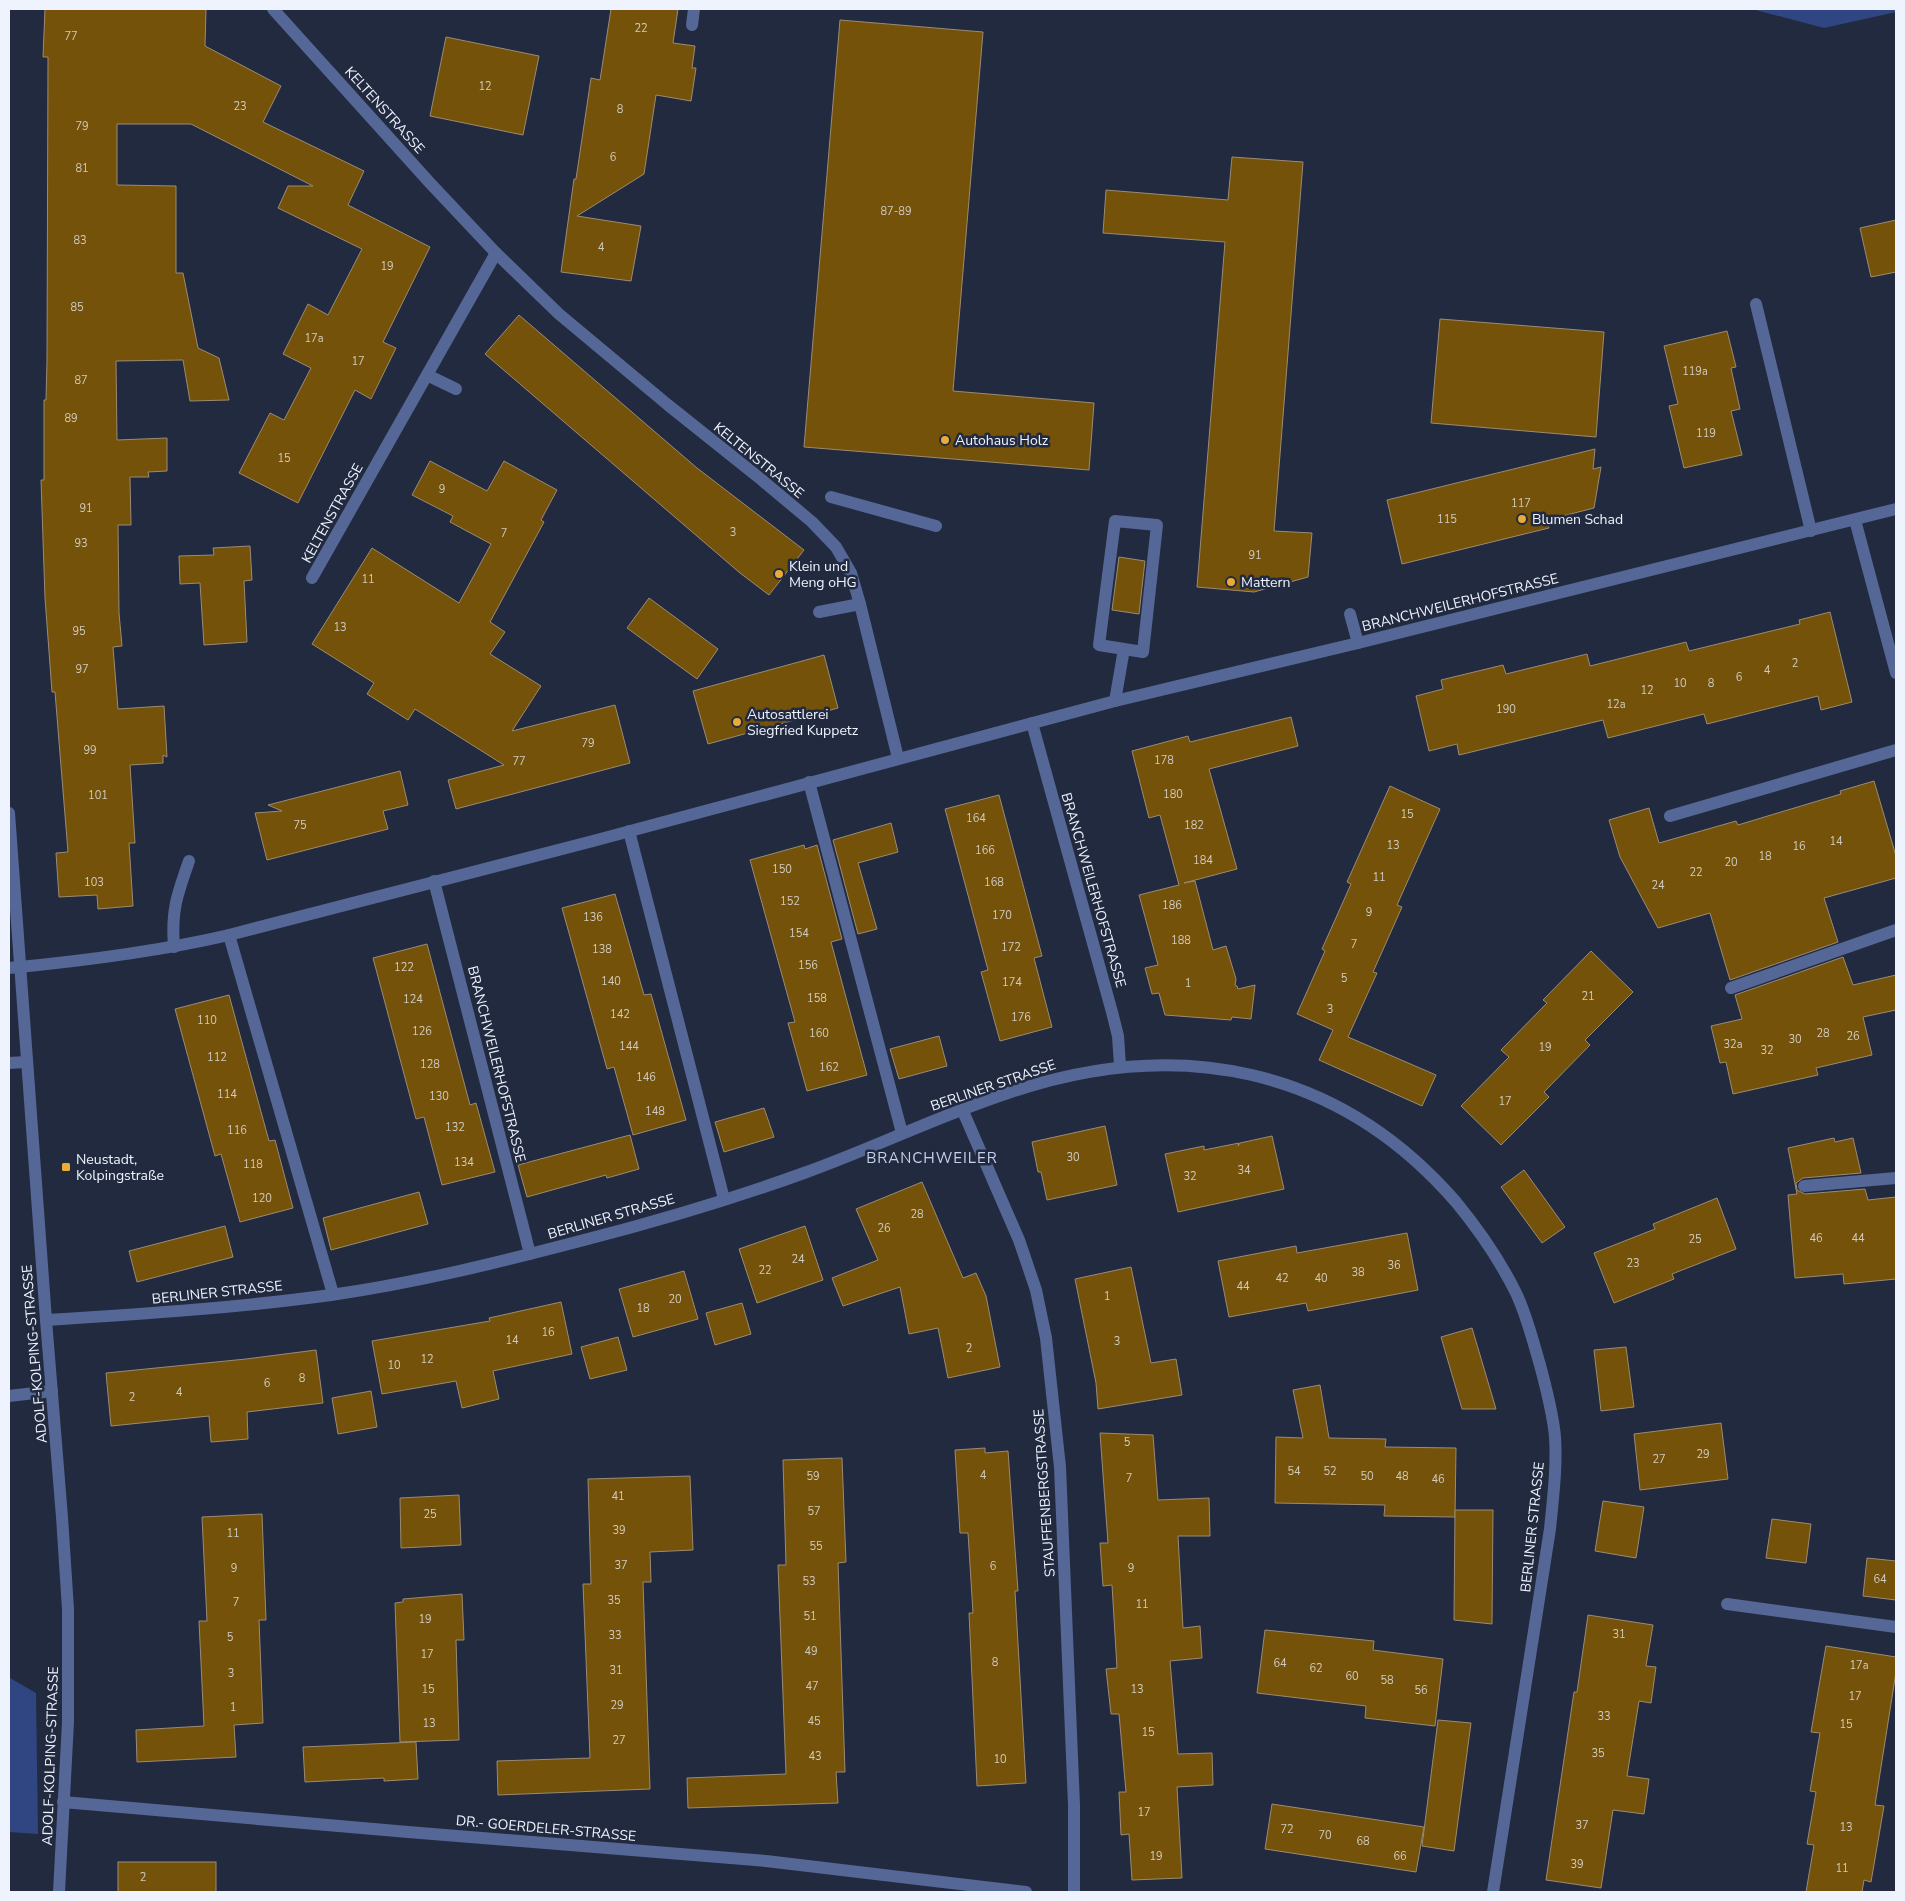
<svg xmlns="http://www.w3.org/2000/svg" width="1905" height="1901" viewBox="0 0 1905 1901" font-family="'Nunito Sans',sans-serif">
<style>
.green{fill:#304683}
.building{fill:#75520a;stroke:#9b8b73}
.lines{fill:none;stroke-linecap:round;stroke-linejoin:round}
.minor{stroke:#546796;stroke-width:12}
.poi-dot{fill:#e8ab37;stroke:#222a3f;stroke-width:2}
.labels{text-anchor:middle;stroke-width:5;stroke-linejoin:round;paint-order:stroke}
.number-label{font-size:11px;fill:#d0cbc1}
.street-label{font-size:14px;fill:#eef3fe;stroke:#222a3f}
.poi-label{font-size:14px;fill:#eef3fe;stroke:#222a3f;text-anchor:start}
.neighbourhood-label{font-size:15px;letter-spacing:1px;fill:#c6d2ed;stroke:#222a3f}
</style>
<rect width="100%" height="100%" fill="#222a3f"/>
<g class="green">
<path d="M1752 9H1896V12L1824 28Z"/>
<path d="M10 1678 36 1693 38 1834 9 1832V1679Z"/>
</g>
<g class="building">
<path d="M45 9H206L205 46 281 86 263 122 364 171 348 205 430 247 383 342 396 348 371 399 355 390 298 503 239 473 270 413 284 420 311 368 283 354 308 304 328 315 362 249 278 208 288 186H313L191 124H117V185L176 186V273H183L198 348 219 358 229 400 190 401 183 360 116 361 117 440 167 438V471L148 472 149 477H130L131 525H118L119 613 122 646 113 647 118 709 164 706 167 757 163 755V763L130 765 135 843H129L133 906 98 909 97 895 59 897 56 853 68 852 55 692H52L45 598 41 480H44V400H46L47 361 48 57H43Z"/>
<path d="M611 9H678L673 43 695 46 692 68H696L691 101 656 95 644 174 577 216 641 226 631 281 561 272 574 179H576L591 78 600 80Z"/>
<path d="M840 20 983 32 953 391 1094 403 1089 470 804 447Z"/>
<path d="M446 37 539 56 523 135 430 116Z"/>
<path d="M1232 157 1303 162 1274 531 1312 533 1308 577 1254 592 1197 587 1225 242 1103 233 1106 190 1228 200Z"/>
<path d="M1896 220V272L1871 277 1860 228Z"/>
<path d="M519 315 697 468 804 550 769 595 740 573 485 354Z"/>
<path d="M1440 319 1604 332 1596 437 1431 423Z"/>
<path d="M1727 331 1736 367 1731 368 1740 409 1731 411 1742 455 1684 468 1669 406 1678 404 1664 346Z"/>
<path d="M1595 449 1593 469 1601 467 1594 508 1547 520 1549 528 1402 564 1387 500Z"/>
<path d="M430 461 487 491 504 461 557 490 541 520 544 522 490 622 505 632 490 654 541 686 512 731 615 705 630 763 456 809 448 780 504 765 415 709 408 720 367 694 374 683 312 644 372 548 459 603 491 544 450 522 453 516 412 495Z"/>
<path d="M250 546 252 580 244 581 247 642 204 645 200 583 180 584 179 556 214 555 213 548Z"/>
<path d="M1119 557 1145 561 1139 614 1112 610Z"/>
<path d="M649 598 718 649 697 679 627 628Z"/>
<path d="M1830 612 1852 702 1821 710 1818 696 1707 724 1704 714 1608 738 1603 720 1459 755 1457 744 1429 751 1416 696 1443 689 1441 680 1503 665 1506 674 1587 654 1590 666 1686 642 1689 651 1800 624 1799 620Z"/>
<path d="M824 655 838 708 708 744 693 691Z"/>
<path d="M1291 717 1298 746 1209 769 1237 869 1184 883 1195 881 1213 950 1226 946 1236 979 1235 985 1237 986 1238 989 1255 985 1251 1019 1232 1017 1231 1020 1165 1015 1159 993 1152 994 1145 968 1158 965 1139 895 1179 885 1160 815 1149 818 1132 751 1188 736 1190 742Z"/>
<path d="M400 771 408 805 383 811 388 829 267 860 255 813 282 811 268 805Z"/>
<path d="M1874 781 1896 856V878L1824 898 1838 942 1730 980 1710 913 1658 928 1620 857 1609 820 1649 808 1659 843 1736 821 1738 825 1771 815 1841 794 1840 791Z"/>
<path d="M1390 786 1440 809 1397 905 1402 907 1373 972 1377 973 1348 1037 1436 1075 1422 1106 1319 1060 1333 1030 1297 1014 1325 951 1322 949 1351 884 1347 882Z"/>
<path d="M999 795 1042 956 1034 958 1052 1027 1000 1041 981 972 988 970 945 809Z"/>
<path d="M891 823 898 852 858 863 877 929 858 934 833 840Z"/>
<path d="M804 845 805 849 817 845 842 939 831 942 867 1075 807 1091 788 1023 795 1022 750 860Z"/>
<path d="M615 894 644 995 651 994 686 1120 633 1135 614 1067 607 1069 562 908Z"/>
<path d="M427 944 470 1105 476 1103 495 1172 442 1185 424 1117 416 1119 373 958Z"/>
<path d="M1591 951 1633 992 1585 1040 1590 1045 1544 1092 1549 1097 1501 1145 1461 1106 1509 1057 1501 1050 1547 1003 1543 1000Z"/>
<path d="M1843 957 1853 985 1896 975V1010L1863 1017 1872 1055 1816 1068 1818 1075 1733 1094 1726 1062 1720 1063 1711 1026 1742 1019 1735 995Z"/>
<path d="M229 995 269 1141 275 1140 293 1208 240 1222 221 1154 215 1156 175 1009Z"/>
<path d="M939 1036 947 1066 899 1079 890 1049Z"/>
<path d="M764 1108 774 1137 724 1152 715 1122Z"/>
<path d="M1105 1126 1117 1185 1047 1200 1041 1172H1038L1032 1142Z"/>
<path d="M630 1135 639 1169 607 1178 606 1175 527 1197 518 1165Z"/>
<path d="M1272 1136 1284 1189 1178 1212 1165 1154 1204 1146V1150L1239 1143 1238 1146 1240 1143Z"/>
<path d="M1834 1138 1835 1142 1853 1138 1861 1173 1803 1178 1796 1183 1797 1190 1805 1194 1865 1189 1868 1200 1896 1197V1279L1844 1284 1843 1274 1795 1278 1788 1195 1797 1194 1788 1148Z"/>
<path d="M1524 1170 1565 1227 1542 1243 1501 1187Z"/>
<path d="M922 1182 963 1278 976 1273 986 1296 1000 1367 948 1378 938 1328 909 1334 900 1287 843 1306 832 1278 878 1260 856 1209Z"/>
<path d="M419 1192 428 1224 331 1250 323 1218Z"/>
<path d="M1717 1198 1736 1249 1672 1274 1674 1279 1614 1303 1594 1253 1655 1229 1653 1224Z"/>
<path d="M225 1226 233 1257 137 1282 129 1251Z"/>
<path d="M805 1226 823 1280 757 1303 739 1249Z"/>
<path d="M1407 1233 1418 1290 1308 1311 1306 1303 1229 1317 1218 1261 1296 1246 1297 1253Z"/>
<path d="M1131 1267 1151 1363 1176 1359 1182 1395 1098 1409 1096 1383 1075 1279Z"/>
<path d="M684 1271 698 1319 633 1337 619 1289Z"/>
<path d="M561 1302 572 1354 493 1371 499 1399 462 1408 456 1381 382 1394 372 1341 490 1321 489 1318Z"/>
<path d="M742 1303 751 1334 715 1345 706 1313Z"/>
<path d="M1472 1328 1496 1409H1462L1441 1337Z"/>
<path d="M618 1337 627 1370 590 1379 581 1347Z"/>
<path d="M1626 1347 1634 1407 1601 1411 1594 1350Z"/>
<path d="M316 1350 323 1403 247 1412 248 1439 211 1442 209 1416 111 1426 106 1373 246 1359Z"/>
<path d="M1320 1385 1329 1438 1386 1439 1385 1447 1456 1448 1455 1517 1384 1516 1385 1505 1275 1503 1276 1437 1303 1438 1293 1390Z"/>
<path d="M371 1391 377 1427 338 1434 332 1398Z"/>
<path d="M1721 1423 1728 1479 1640 1490 1634 1434Z"/>
<path d="M1100 1433 1153 1435 1158 1500 1209 1498 1210 1536H1178L1183 1628 1200 1626 1202 1658 1170 1661 1178 1754 1212 1753 1213 1785 1177 1787 1182 1878 1132 1880 1129 1834 1121 1835 1119 1792H1126L1119 1714H1111L1106 1669 1117 1668 1112 1585 1103 1586 1100 1543H1108Z"/>
<path d="M985 1448V1453L1008 1451 1018 1591H1015L1026 1783 977 1786 969 1613H973L968 1533H960L955 1450Z"/>
<path d="M842 1458 846 1562 838 1563 845 1772H836L838 1803 688 1808 687 1778 786 1774 778 1565H786L783 1460Z"/>
<path d="M690 1476 693 1550 650 1552 651 1582H643L650 1789 498 1795 497 1761 590 1758 583 1584H591L588 1479Z"/>
<path d="M459 1495 461 1545 401 1548 400 1498Z"/>
<path d="M1603 1501 1644 1507 1636 1558 1595 1551Z"/>
<path d="M1455 1510H1493L1492 1624 1454 1620Z"/>
<path d="M262 1514 266 1620H259L263 1723 234 1725 236 1757 137 1762 136 1730 204 1726 199 1621H207L202 1517Z"/>
<path d="M1772 1519 1811 1524 1806 1563 1766 1558Z"/>
<path d="M1867 1558 1896 1561V1600L1863 1596Z"/>
<path d="M462 1594 464 1640H456L459 1740 400 1742 395 1603 403 1602V1599Z"/>
<path d="M1588 1615 1653 1625 1646 1666 1656 1667 1651 1703 1639 1701 1627 1776 1649 1779 1644 1814 1613 1810 1601 1888 1546 1880 1574 1692H1577Z"/>
<path d="M1265 1630 1374 1641 1373 1650 1443 1659 1435 1726 1365 1718 1366 1706 1257 1693Z"/>
<path d="M1826 1646 1896 1657V1672L1875 1805 1884 1806 1871 1882 1864 1880 1862 1892H1806L1814 1845 1807 1844 1816 1792 1810 1791 1820 1733 1811 1732Z"/>
<path d="M1438 1720 1471 1723 1454 1851 1422 1846Z"/>
<path d="M416 1742 418 1779 384 1781V1778L305 1782 303 1747Z"/>
<path d="M1272 1804 1424 1827 1416 1872 1265 1849Z"/>
<rect x="118" y="1862" width="98" height="30"/>
</g>
<g class="lines">
<g class="minor">
<path d="M273 9 430 183 496 253 559 314 668 405 757 476 812 522 836 547 851 573 860 604 898 758"/>
<path d="M692 25 694 9"/>
<path d="M1756 304 1811 531"/>
<path d="M427 375 456 389"/>
<path d="M831 497 936 526"/>
<path d="M1855 520 1896 673"/>
<path d="M312 578 496 253"/>
<path d="M819 612 860 604"/>
<path d="M1350 614 1358 643"/>
<path d="M1115 701 1124 649 1099 645 1115 521 1157 525 1143 652 1124 649"/>
<path d="M1032 723 1112 1012 1118 1036 1120 1066"/>
<path d="M809 782 902 1133"/>
<path d="M9 813 46 1320 62 1517 68 1609V1722L59 1892"/>
<path d="M1670 816 1896 750"/>
<path d="M629 831 724 1199"/>
<path d="M434 881 530 1254"/>
<path d="M229 935 333 1294"/>
<path d="M174 947C171 911 177 895 189 861"/>
<path d="M9 968C83 961 156 952 229 935L593 841 1115 701 1358 643 1896 509"/>
<path d="M1731 988 1896 930"/>
<path d="M9 1063 26 1062"/>
<path d="M962 1109 1019 1240 1036 1290 1046 1338 1060 1467 1074 1805V1892"/>
<path d="M1804 1186 1896 1178"/>
<path d="M46 1320C141 1314 236 1308 331 1295 416 1283 500 1262 584 1240 658 1221 732 1199 804 1173 874 1148 940 1115 1011 1092 1178 1036 1338 1066 1456 1202 1479 1230 1501 1262 1517 1295 1527 1317 1533 1341 1540 1365 1546 1388 1553 1413 1555 1437 1557 1468 1553 1498 1550 1529L1493 1892"/>
<path d="M9 1396 52 1391"/>
<path d="M1727 1604 1896 1627"/>
<path d="M63 1802 408 1832 766 1861 1026 1892"/>
</g>
</g>
<g class="poi-dot">
<circle cx="945" cy="440" r="5"/>
<circle cx="1522" cy="519" r="5"/>
<circle cx="779" cy="574" r="5"/>
<circle cx="1231" cy="582" r="5"/>
<circle cx="737" cy="722" r="5"/>
<rect x="61" y="1162" width="10" height="10" rx="2.5"/>
</g>
<g class="labels">
<g class="number-label">
<text x="641" y="32">22</text>
<text x="71" y="40">77</text>
<text x="485" y="90">12</text>
<text x="240" y="110">23</text>
<text x="620" y="113">8</text>
<text x="82" y="130">79</text>
<text x="613" y="161">6</text>
<text x="82" y="172">81</text>
<text x="896" y="215">87-89</text>
<text x="80" y="244">83</text>
<text x="601" y="251">4</text>
<text x="387" y="270">19</text>
<text x="77" y="311">85</text>
<text x="314" y="342">17a</text>
<text x="358" y="365">17</text>
<text x="1695" y="375">119a</text>
<text x="81" y="384">87</text>
<text x="71" y="422">89</text>
<text x="1706" y="437">119</text>
<text x="284" y="462">15</text>
<text x="442" y="493">9</text>
<text x="1521" y="507">117</text>
<text x="86" y="512">91</text>
<text x="1447" y="523">115</text>
<text x="733" y="536">3</text>
<text x="504" y="537">7</text>
<text x="81" y="547">93</text>
<text x="1255" y="559">91</text>
<text x="368" y="583">11</text>
<text x="340" y="631">13</text>
<text x="79" y="635">95</text>
<text x="1795" y="667">2</text>
<text x="82" y="673">97</text>
<text x="1767" y="674">4</text>
<text x="1739" y="681">6</text>
<text x="1680" y="687">10</text>
<text x="1711" y="687">8</text>
<text x="1647" y="694">12</text>
<text x="1616" y="708">12a</text>
<text x="1506" y="713">190</text>
<text x="588" y="747">79</text>
<text x="90" y="754">99</text>
<text x="1164" y="764">178</text>
<text x="519" y="765">77</text>
<text x="1173" y="798">180</text>
<text x="98" y="799">101</text>
<text x="1407" y="818">15</text>
<text x="976" y="822">164</text>
<text x="300" y="829">75</text>
<text x="1194" y="829">182</text>
<text x="1836" y="845">14</text>
<text x="1393" y="849">13</text>
<text x="1799" y="850">16</text>
<text x="985" y="854">166</text>
<text x="1765" y="860">18</text>
<text x="1203" y="864">184</text>
<text x="1731" y="866">20</text>
<text x="782" y="873">150</text>
<text x="1696" y="876">22</text>
<text x="1379" y="881">11</text>
<text x="94" y="886">103</text>
<text x="994" y="886">168</text>
<text x="1658" y="889">24</text>
<text x="790" y="905">152</text>
<text x="1172" y="909">186</text>
<text x="1369" y="916">9</text>
<text x="1002" y="919">170</text>
<text x="593" y="921">136</text>
<text x="799" y="937">154</text>
<text x="1181" y="944">188</text>
<text x="1354" y="948">7</text>
<text x="1011" y="951">172</text>
<text x="602" y="953">138</text>
<text x="808" y="969">156</text>
<text x="404" y="971">122</text>
<text x="1344" y="982">5</text>
<text x="611" y="985">140</text>
<text x="1012" y="986">174</text>
<text x="1188" y="987">1</text>
<text x="1588" y="1000">21</text>
<text x="817" y="1002">158</text>
<text x="413" y="1003">124</text>
<text x="1330" y="1013">3</text>
<text x="620" y="1018">142</text>
<text x="1021" y="1021">176</text>
<text x="207" y="1024">110</text>
<text x="422" y="1035">126</text>
<text x="819" y="1037">160</text>
<text x="1823" y="1037">28</text>
<text x="1853" y="1040">26</text>
<text x="1795" y="1043">30</text>
<text x="1733" y="1048">32a</text>
<text x="629" y="1050">144</text>
<text x="1545" y="1051">19</text>
<text x="1767" y="1054">32</text>
<text x="217" y="1061">112</text>
<text x="430" y="1068">128</text>
<text x="829" y="1071">162</text>
<text x="646" y="1081">146</text>
<text x="227" y="1098">114</text>
<text x="439" y="1100">130</text>
<text x="1505" y="1105">17</text>
<text x="655" y="1115">148</text>
<text x="455" y="1131">132</text>
<text x="237" y="1134">116</text>
<text x="1073" y="1161">30</text>
<text x="464" y="1166">134</text>
<text x="253" y="1168">118</text>
<text x="1244" y="1174">34</text>
<text x="1190" y="1180">32</text>
<text x="262" y="1202">120</text>
<text x="917" y="1218">28</text>
<text x="884" y="1232">26</text>
<text x="1816" y="1242">46</text>
<text x="1858" y="1242">44</text>
<text x="1695" y="1243">25</text>
<text x="798" y="1263">24</text>
<text x="1633" y="1267">23</text>
<text x="1394" y="1269">36</text>
<text x="765" y="1274">22</text>
<text x="1358" y="1276">38</text>
<text x="1282" y="1282">42</text>
<text x="1321" y="1282">40</text>
<text x="1243" y="1290">44</text>
<text x="1107" y="1300">1</text>
<text x="675" y="1303">20</text>
<text x="643" y="1312">18</text>
<text x="548" y="1336">16</text>
<text x="512" y="1344">14</text>
<text x="1117" y="1345">3</text>
<text x="969" y="1352">2</text>
<text x="427" y="1363">12</text>
<text x="394" y="1369">10</text>
<text x="302" y="1382">8</text>
<text x="267" y="1387">6</text>
<text x="179" y="1396">4</text>
<text x="132" y="1401">2</text>
<text x="1127" y="1446">5</text>
<text x="1703" y="1458">29</text>
<text x="1659" y="1463">27</text>
<text x="1294" y="1475">54</text>
<text x="1330" y="1475">52</text>
<text x="983" y="1479">4</text>
<text x="813" y="1480">59</text>
<text x="1367" y="1480">50</text>
<text x="1402" y="1480">48</text>
<text x="1129" y="1482">7</text>
<text x="1438" y="1483">46</text>
<text x="618" y="1500">41</text>
<text x="814" y="1515">57</text>
<text x="430" y="1518">25</text>
<text x="619" y="1534">39</text>
<text x="233" y="1537">11</text>
<text x="816" y="1550">55</text>
<text x="621" y="1569">37</text>
<text x="993" y="1570">6</text>
<text x="234" y="1572">9</text>
<text x="1131" y="1572">9</text>
<text x="1880" y="1583">64</text>
<text x="809" y="1585">53</text>
<text x="614" y="1604">35</text>
<text x="236" y="1606">7</text>
<text x="1142" y="1608">11</text>
<text x="810" y="1620">51</text>
<text x="425" y="1623">19</text>
<text x="1619" y="1638">31</text>
<text x="615" y="1639">33</text>
<text x="230" y="1641">5</text>
<text x="811" y="1655">49</text>
<text x="427" y="1658">17</text>
<text x="995" y="1666">8</text>
<text x="1280" y="1667">64</text>
<text x="1859" y="1669">17a</text>
<text x="1316" y="1672">62</text>
<text x="616" y="1674">31</text>
<text x="231" y="1677">3</text>
<text x="1352" y="1680">60</text>
<text x="1387" y="1684">58</text>
<text x="812" y="1690">47</text>
<text x="428" y="1693">15</text>
<text x="1137" y="1693">13</text>
<text x="1421" y="1694">56</text>
<text x="1855" y="1700">17</text>
<text x="617" y="1709">29</text>
<text x="233" y="1711">1</text>
<text x="1604" y="1720">33</text>
<text x="814" y="1725">45</text>
<text x="429" y="1727">13</text>
<text x="1846" y="1728">15</text>
<text x="1148" y="1736">15</text>
<text x="619" y="1744">27</text>
<text x="1598" y="1757">35</text>
<text x="815" y="1760">43</text>
<text x="1000" y="1763">10</text>
<text x="1144" y="1816">17</text>
<text x="1582" y="1829">37</text>
<text x="1846" y="1831">13</text>
<text x="1287" y="1833">72</text>
<text x="1325" y="1839">70</text>
<text x="1363" y="1845">68</text>
<text x="1156" y="1860">19</text>
<text x="1400" y="1860">66</text>
<text x="1577" y="1868">39</text>
<text x="1842" y="1872">11</text>
<text x="143" y="1881">2</text>
</g>
<g class="street-label">
<text transform="translate(385 110) rotate(48)" y="5">KELTENSTRASSE</text>
<text transform="translate(759 460) rotate(39)" y="5">KELTENSTRASSE</text>
<text transform="translate(332 513) rotate(-61)" y="5">KELTENSTRASSE</text>
<text transform="translate(1460 602) rotate(-14)" y="5">BRANCHWEILERHOFSTRASSE</text>
<text transform="translate(1094 890) rotate(74)" y="5">BRANCHWEILERHOFSTRASSE</text>
<text transform="translate(497 1064) rotate(76)" y="5">BRANCHWEILERHOFSTRASSE</text>
<text transform="translate(993 1085) rotate(-19)" y="5">BERLINER STRASSE</text>
<text transform="translate(611 1216) rotate(-16)" y="5">BERLINER STRASSE</text>
<text transform="translate(217 1292) rotate(-6)" y="5">BERLINER STRASSE</text>
<text transform="translate(34 1354) rotate(-95)" y="5">ADOLF-KOLPING-STRASSE</text>
<text transform="translate(1044 1493) rotate(-94)" y="5">STAUFFENBERGSTRASSE</text>
<text transform="translate(1532 1527) rotate(-84)" y="5">BERLINER STRASSE</text>
<text transform="translate(50 1756) rotate(-88)" y="5">ADOLF-KOLPING-STRASSE</text>
<text transform="translate(546 1828) rotate(5)" y="5">DR.- GOERDELER-STRASSE</text>
</g>
<g class="poi-label">
<text x="955" y="445">Autohaus Holz</text>
<text x="1532" y="524">Blumen Schad</text>
<text x="789" y="571">Klein und<tspan x="789" dy="16">Meng oHG</tspan></text>
<text x="1241" y="587">Mattern</text>
<text x="747" y="719">Autosattlerei<tspan x="747" dy="16">Siegfried Kuppetz</tspan></text>
<text x="76" y="1164">Neustadt,<tspan x="76" dy="16">Kolpingstraße</tspan></text>
</g>
<g class="neighbourhood-label">
<text x="932" y="1163">BRANCHWEILER</text>
</g>
</g>
<rect width="1905" height="1901" fill="none" stroke="#eef3fe" stroke-width="20"/>
</svg>
